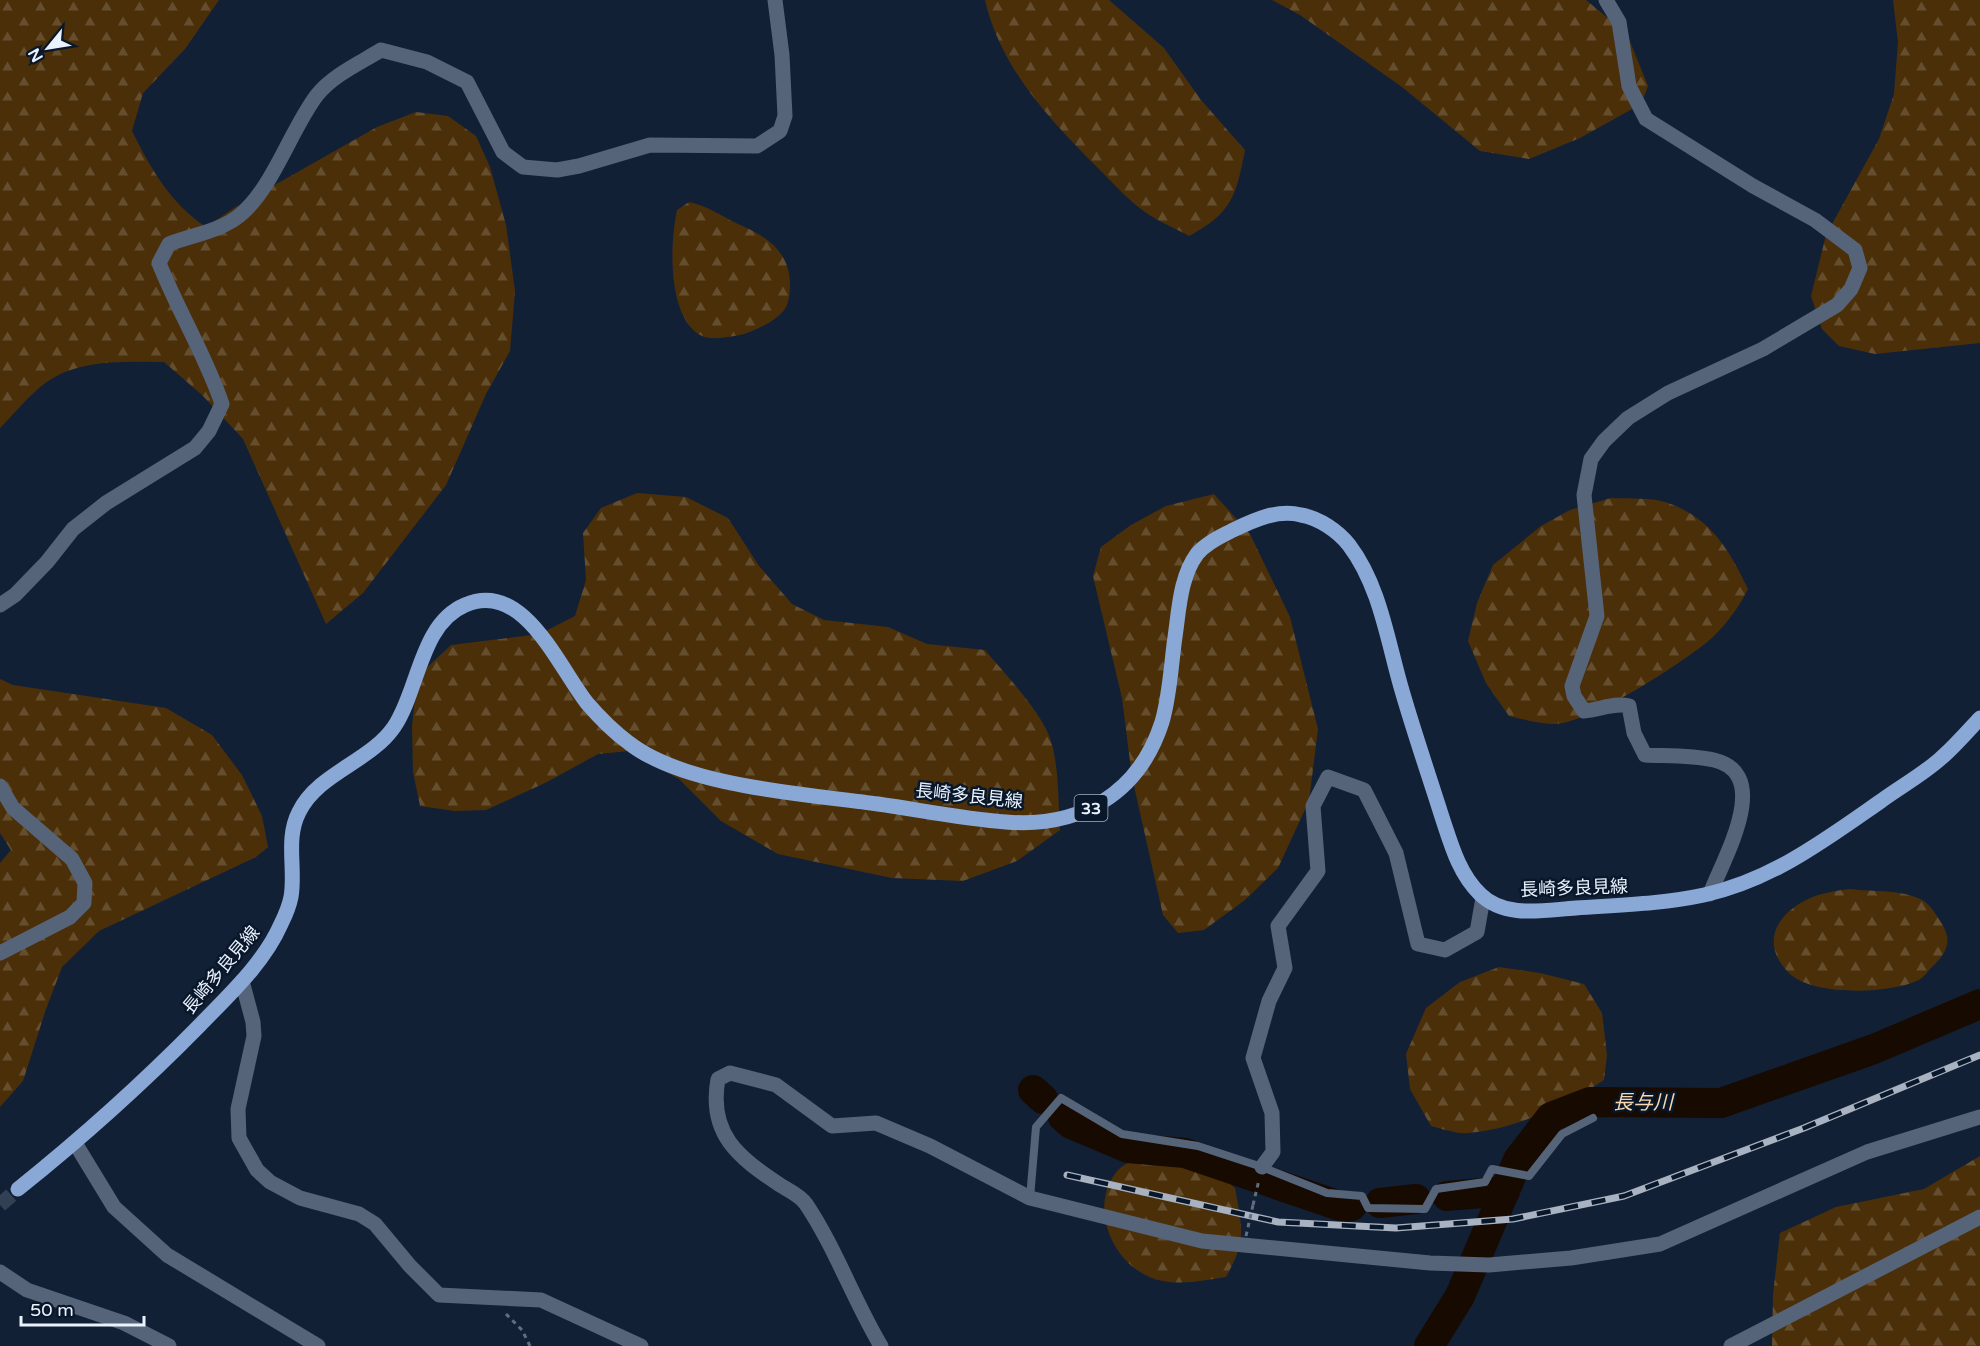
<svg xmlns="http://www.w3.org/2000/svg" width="1980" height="1346" viewBox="0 0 1980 1346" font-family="'Varela Round','Noto Sans JP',sans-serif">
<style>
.forest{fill:url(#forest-firs)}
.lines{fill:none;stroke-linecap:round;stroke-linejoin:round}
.river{stroke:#170a00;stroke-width:30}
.primary-tunnel{stroke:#324054;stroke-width:15;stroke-dasharray:15 8;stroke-linecap:butt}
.path{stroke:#626e80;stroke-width:3;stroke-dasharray:4.5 4.5;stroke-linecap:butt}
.service{stroke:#56647a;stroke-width:8}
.minor{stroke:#56647a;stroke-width:15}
.primary{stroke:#8aa8d6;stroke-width:15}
.rail-casing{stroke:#a8b2c1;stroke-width:7}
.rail{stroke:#09172b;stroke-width:4.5;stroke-dasharray:14;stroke-linecap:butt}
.path-bridge{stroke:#626e80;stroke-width:3;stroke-dasharray:4.5 4.5;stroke-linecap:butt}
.labels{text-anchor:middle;stroke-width:5;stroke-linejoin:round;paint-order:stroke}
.shield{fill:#09172b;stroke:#a6b0bf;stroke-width:1.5}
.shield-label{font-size:16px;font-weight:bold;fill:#eaf2fe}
.street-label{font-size:18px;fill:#eaf2fe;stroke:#09172b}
.water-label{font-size:20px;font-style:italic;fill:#fdd7ac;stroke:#09172b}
</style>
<defs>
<pattern id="forest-firs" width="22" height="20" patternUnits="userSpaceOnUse" patternTransform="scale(1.5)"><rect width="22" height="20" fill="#4b2f09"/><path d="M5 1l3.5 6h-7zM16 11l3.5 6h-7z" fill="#654e2e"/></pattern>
</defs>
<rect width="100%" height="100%" fill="#122036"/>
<g class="forest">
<path d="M0 0H219L185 49 143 93 132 131C151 169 170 203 206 227L234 208 377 127 416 112 448 116 476 136 490 167 506 225 515 291 510 351 486 394 446 485 363 593 326 624 243 439 202 395 164 362C122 362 74 358 39 388 25 400 13 415 0 428Z"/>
<path d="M985 0H1109L1164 48 1201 100 1245 150C1236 196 1232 213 1189 236 1175 228 1159 222 1145 212 1128 200 1113 183 1098 168 1050 120 1001 69 985 0Z"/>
<path d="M1272 0H1586L1627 34 1648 86 1641 104 1580 138 1529 159 1480 151 1402 87 1300 15Z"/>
<path d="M1893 0H1980V343L1875 354 1839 346 1822 329 1811 296 1826 235 1879 139 1894 94 1898 42Z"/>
<path d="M689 202C708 206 721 216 738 224 766 236 790 251 790 285 790 291 789 302 786 307 778 321 754 331 740 335 728 337 711 341 700 335 667 315 670 243 677 210Z"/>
<path d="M637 493 686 497 728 518 759 566 792 604 824 620 888 627 927 644 985 650C1004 673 1042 712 1051 741 1059 768 1058 801 1060 830L1017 861 963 881 892 878 778 854 721 821 679 779 629 751 598 754 547 782 486 810 455 811 420 806 413 772 412 727 417 677 451 645 540 634 575 616 586 580 583 533 601 508Z"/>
<path d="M1214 494 1250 534 1290 617 1318 729 1309 801 1278 868 1245 900 1204 930 1178 933 1163 915 1132 777 1122 698 1093 576 1101 547 1131 525 1166 506Z"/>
<path d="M1611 498C1629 499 1651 497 1668 503 1711 518 1730 551 1748 589 1739 607 1727 623 1713 637 1686 661 1589 724 1554 724 1539 724 1523 719 1509 716L1486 683 1468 641 1477 603 1493 565 1541 526 1570 510Z"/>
<path d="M0 679 13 685 166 708 212 735 242 775 262 816 268 847 256 857 99 931 62 967 46 1009 23 1081 0 1107V863L11 850 0 833Z"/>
<path d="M1850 889C1873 892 1901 889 1922 900 1930 904 1937 916 1942 924 1953 942 1946 954 1932 967 1928 971 1924 977 1919 980 1890 994 1811 997 1788 972 1761 944 1775 916 1806 900 1820 893 1835 891 1850 889Z"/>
<path d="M1499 967 1540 973 1584 984 1602 1013 1607 1055 1604 1080C1566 1105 1514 1130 1468 1133 1457 1134 1442 1129 1431 1126L1410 1089 1406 1054 1426 1008 1460 982Z"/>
<path d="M1980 1156V1346H1772L1773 1295 1780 1233 1836 1207 1924 1189Z"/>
<path d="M1138 1158 1177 1159 1209 1167 1235 1188C1242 1228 1247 1240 1226 1277 1206 1280 1184 1285 1163 1281 1116 1273 1085 1208 1118 1170 1123 1165 1132 1161 1138 1158Z"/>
</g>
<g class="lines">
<g class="river">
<path d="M1033 1090 1043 1099"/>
<path d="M1063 1117 1071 1124 1128 1148 1185 1153 1343 1207 1352 1206"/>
<path d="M1447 1196 1505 1191"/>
<path d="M1380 1203 1416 1199"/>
<path d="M1429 1346 1460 1296 1518 1160 1551 1117 1590 1102 1721 1103 1874 1049 1980 1004"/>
</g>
<path class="primary-tunnel" d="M0 1205 18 1189"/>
<g class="path">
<path d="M1253 1205 1259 1180"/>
<path d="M506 1314 522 1330 530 1346"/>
</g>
<path class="service" d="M1030 1198 1036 1127 1061 1098 1122 1134 1198 1146 1262 1167 1327 1193 1362 1196 1368 1208 1425 1209 1436 1189 1485 1182 1492 1169 1529 1176 1562 1134 1593 1118"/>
<g class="minor">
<path d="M1606 0 1619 22 1629 86 1646 119 1753 186 1815 220 1855 250 1860 268 1851 289 1837 305 1763 349 1668 393 1628 418 1604 441 1591 459 1584 495 1597 616 1572 686 1574 696 1584 711C1599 710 1615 702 1629 706L1634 733 1645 755C1667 756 1692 755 1714 760 1774 774 1723 859 1710 894"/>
<path d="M0 605 15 595 47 562 73 529 106 503 195 448 209 431 222 404C206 356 178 311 159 263L169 244C192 235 221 231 240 215 273 188 291 129 317 95 333 75 360 63 381 50L427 62 467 82 503 152 523 167 557 170 579 166 650 145 757 146 780 131 785 116 782 55 775 0"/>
<path d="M0 786 13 808 72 859 85 883 84 903 70 917 0 953"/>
<path d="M242 981 253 1022 254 1036 238 1109 239 1138 257 1170 270 1182 300 1198 359 1214 375 1224 410 1266 439 1295 541 1300 641 1346"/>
<path d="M75 1143 114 1207 167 1255 318 1346"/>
<path d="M1262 1167 1273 1152 1272 1113 1253 1058 1269 1001 1285 968 1278 926 1318 871 1313 806 1328 777 1364 790 1396 853 1418 944 1445 950 1477 932 1483 898"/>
<path d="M0 1272 27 1290 124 1323 169 1346"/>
<path d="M881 1346C854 1301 835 1247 806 1204 801 1196 788 1190 780 1185 738 1157 708 1134 718 1079L730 1073 776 1085 832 1126 876 1123 930 1146 1030 1198 1202 1241 1430 1263 1489 1265 1571 1258 1660 1244 1867 1152 1980 1117"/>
<path d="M1731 1346 1980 1217"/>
</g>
<path class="primary" d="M18 1189C83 1137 142 1084 200 1025 229 995 264 963 281 924 285 916 289 907 291 897 296 869 285 839 299 812 318 773 370 762 394 727 419 690 420 624 465 605 523 579 558 666 587 703 599 717 614 732 629 743 685 787 806 794 878 804 920 810 964 819 1006 822 1080 828 1139 794 1162 722 1170 695 1171 665 1175 637 1179 610 1180 577 1197 554 1206 543 1220 537 1233 530 1254 520 1277 509 1301 515 1319 518 1338 531 1349 545 1381 587 1388 645 1403 694 1415 735 1429 776 1442 817 1451 844 1459 874 1480 894 1505 919 1544 910 1576 908 1619 905 1662 904 1704 895 1772 880 1825 840 1881 801 1900 787 1922 775 1940 759 1954 747 1967 732 1980 718"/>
<g class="rail-casing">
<path id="rail" d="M1067 1175 1278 1222 1396 1228 1513 1219 1624 1196 1804 1128 1980 1055"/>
</g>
<use href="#rail" class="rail"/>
<path class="path-bridge" d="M1246 1236 1253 1205"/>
</g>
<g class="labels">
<rect class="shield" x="1074.5" y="795" width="33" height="26" rx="4.5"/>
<g class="shield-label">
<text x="1091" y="814">33</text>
</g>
<g class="street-label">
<text transform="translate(969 796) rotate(6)" y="6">長崎多良見線</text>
<text transform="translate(1574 888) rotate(-2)" y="6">長崎多良見線</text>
<text transform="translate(221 970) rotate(-50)" y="6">長崎多良見線</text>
</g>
<g class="water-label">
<text x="1643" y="1109">長与川</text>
</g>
</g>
<g transform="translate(48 48) rotate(240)" stroke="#09172b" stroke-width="4.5" paint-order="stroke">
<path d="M0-4.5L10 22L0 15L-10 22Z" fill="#eaf2fe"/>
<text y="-9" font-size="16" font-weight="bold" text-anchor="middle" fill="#eaf2fe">N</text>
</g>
<path d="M21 1316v9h123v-9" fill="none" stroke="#eaf2fe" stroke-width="3"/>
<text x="30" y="1316" font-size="18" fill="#eaf2fe" stroke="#09172b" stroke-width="4.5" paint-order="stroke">50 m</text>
</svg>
